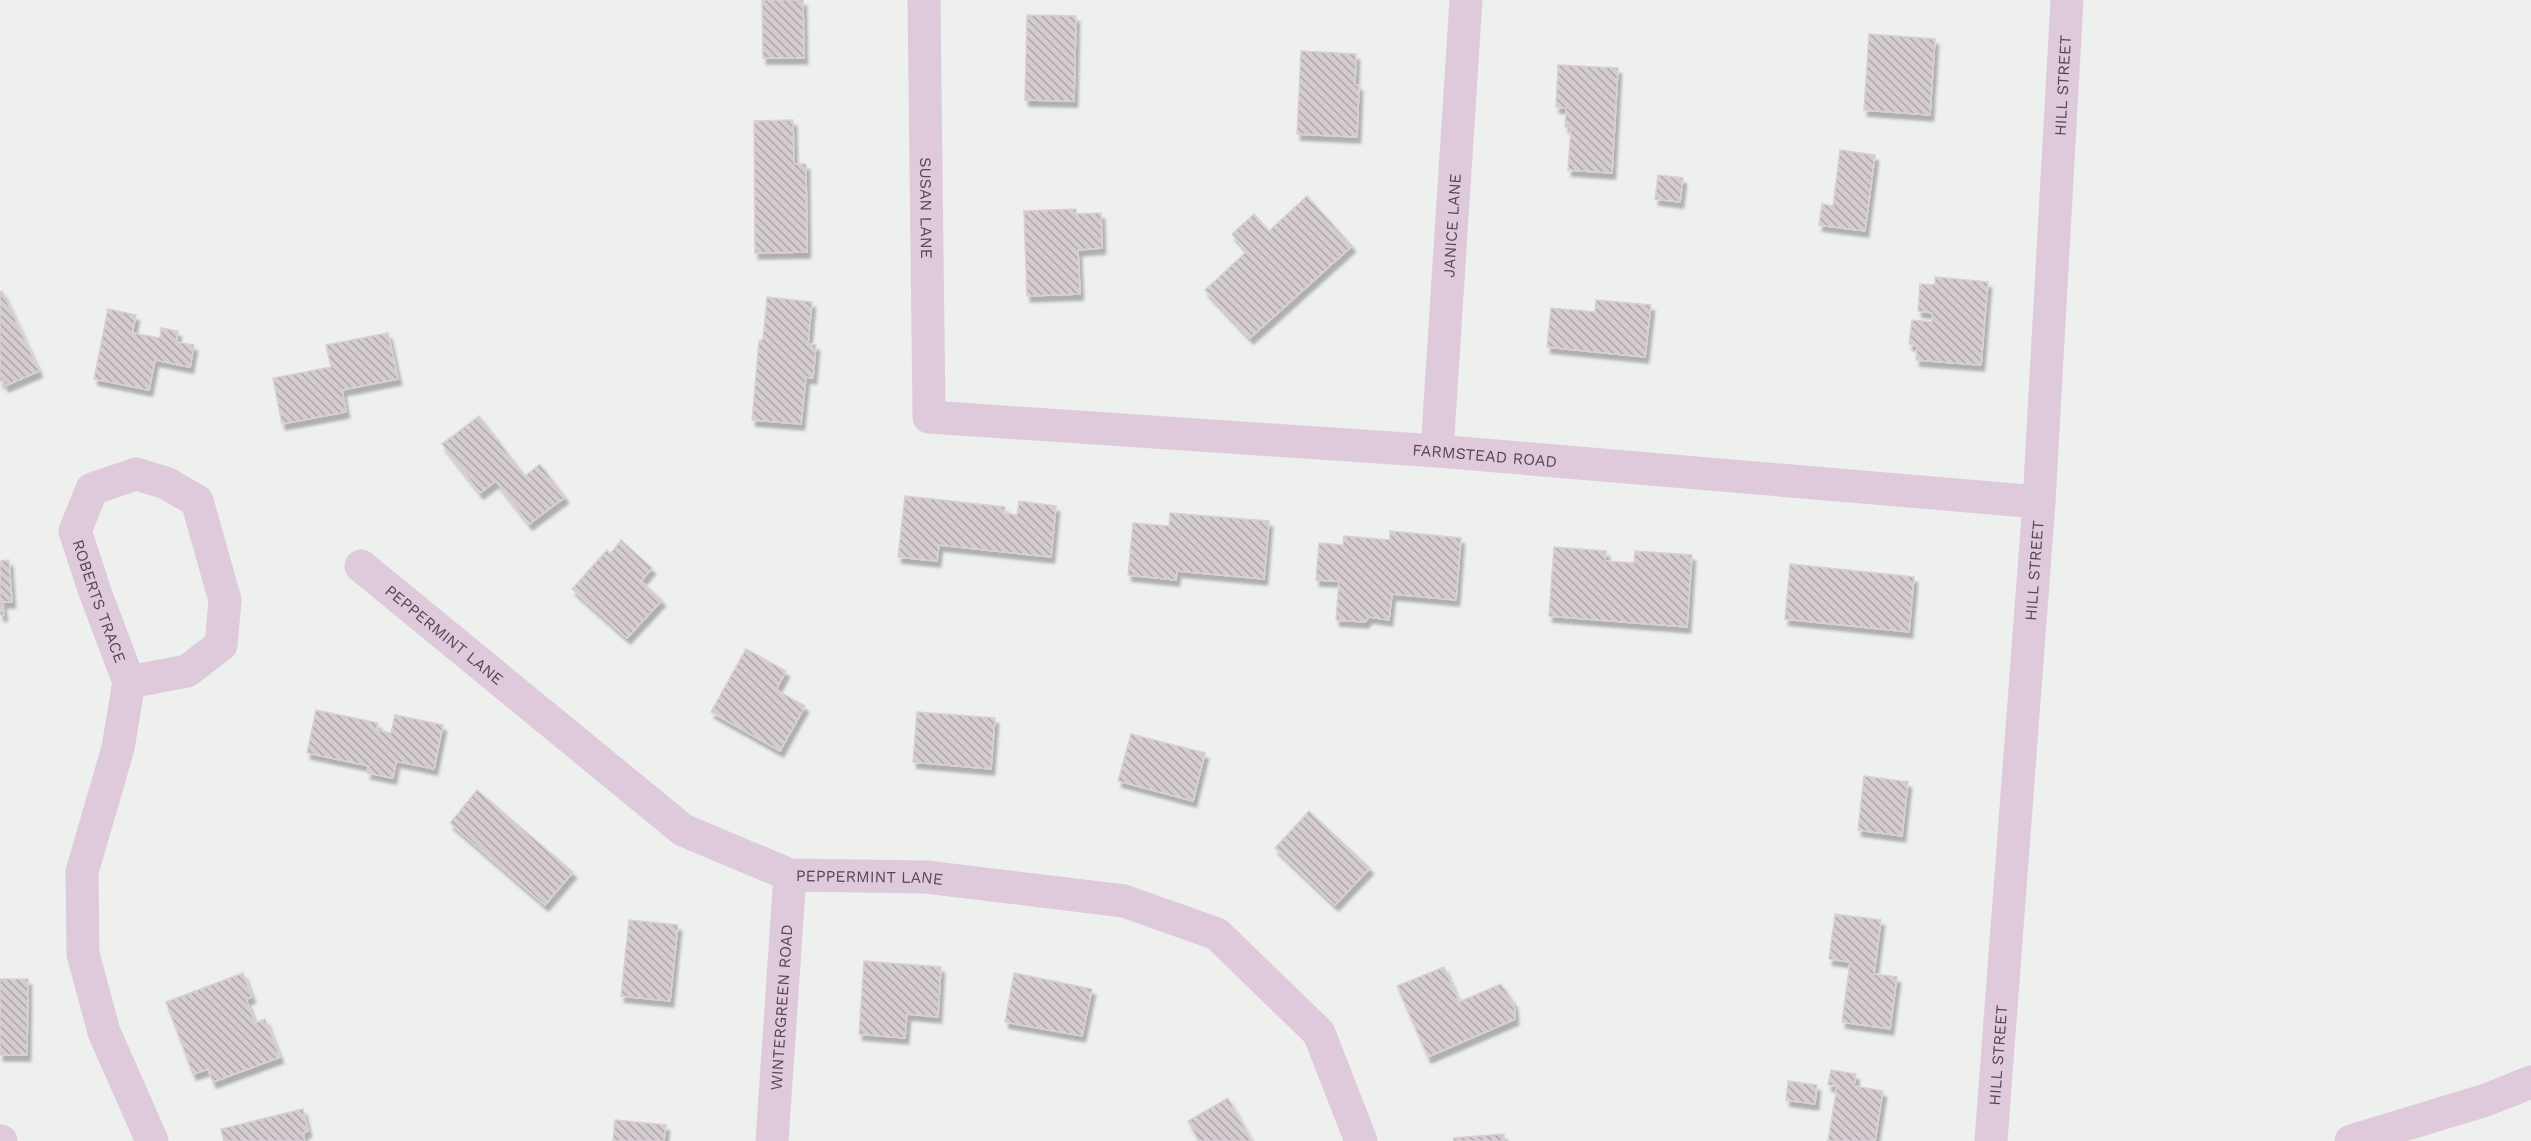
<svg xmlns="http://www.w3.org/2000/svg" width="2531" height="1141" viewBox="0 0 2531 1141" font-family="'Work Sans',sans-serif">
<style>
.building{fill:url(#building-back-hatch);stroke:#d9d0d6;stroke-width:1.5;filter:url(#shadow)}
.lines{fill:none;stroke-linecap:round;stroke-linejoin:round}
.minor{stroke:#dfcadc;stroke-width:33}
.tertiary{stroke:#dfcadc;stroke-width:33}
.labels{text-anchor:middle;stroke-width:4.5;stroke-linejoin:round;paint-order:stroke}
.street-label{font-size:16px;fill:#5c4458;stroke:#fff}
</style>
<defs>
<pattern id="building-back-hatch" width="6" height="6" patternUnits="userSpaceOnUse" patternTransform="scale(1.5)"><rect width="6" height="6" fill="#d5ccd2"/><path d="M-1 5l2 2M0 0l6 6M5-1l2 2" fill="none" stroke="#b0a7ad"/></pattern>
<filter id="shadow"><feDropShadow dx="3.5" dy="6" stdDeviation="1.5" flood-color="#0004"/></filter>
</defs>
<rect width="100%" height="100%" fill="#eef0ed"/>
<g class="building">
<path d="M762 0H803L804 58H763Z"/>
<path d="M1027 15 1076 16 1074 101 1025 100Z"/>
<path d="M1869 34 1935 39 1930 115 1864 110Z"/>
<path d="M1301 51 1356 54 1355 85H1359L1357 137 1297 134Z"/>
<path d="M1558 65 1618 68 1612 173 1568 170 1571 127H1565L1566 108 1556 107Z"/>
<path d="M793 120 794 164H806L807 252 755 253 754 121Z"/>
<path d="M1840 150 1875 155 1865 231 1819 225 1822 204 1833 206Z"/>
<path d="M1658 175 1683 178 1680 202 1655 199Z"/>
<path d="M1307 196 1352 246 1250 338 1205 290 1247 251 1232 234 1254 214 1269 231Z"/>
<path d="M1076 209V214L1101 213 1102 248 1078 250 1080 294 1027 296 1024 211Z"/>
<path d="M1935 277 1988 282 1981 365 1916 360 1917 346 1909 344 1912 320 1932 322V313L1918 311 1920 284 1935 285Z"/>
<path d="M2 291 39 371 5 386 3 380 0 382V292Z"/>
<path d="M767 297 812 302 808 344 816 345 813 378 806 377 801 424 752 420 759 341 763 339Z"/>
<path d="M1596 300 1651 305 1645 357 1547 347 1551 308 1595 312Z"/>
<path d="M108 309 136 315 132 333 160 338 161 328 178 331 176 342 194 345 190 367 155 360 149 390 94 379Z"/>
<path d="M388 333 398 379 342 390 346 412 282 424 273 378 331 367 326 345Z"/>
<path d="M479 416 525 476 540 464 565 497 529 524 496 481 480 493 442 444Z"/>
<path d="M905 496 1005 507 1004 513 1017 515 1019 501 1056 506 1051 557 939 545 937 561 898 557Z"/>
<path d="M1170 513 1269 521 1264 579 1177 571 1176 580 1128 575 1133 523 1169 526Z"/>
<path d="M1390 531 1461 538 1456 600 1392 594 1389 620 1369 617 1365 622 1336 620 1339 581 1316 580 1319 543 1343 545 1344 536 1390 540Z"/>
<path d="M621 540 652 568 641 581 662 600 627 638 572 589 607 550 610 554Z"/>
<path d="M1554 547 1606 551 1605 561 1634 563 1635 551 1692 555 1687 627 1549 616Z"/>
<path d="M9 560 12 602H2L4 615H0V561Z"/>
<path d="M1790 564 1914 577 1909 632 1785 619Z"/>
<path d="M746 649 786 671 776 690 805 706 780 751 711 712Z"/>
<path d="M316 710 378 723 376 730 391 733 395 715 443 725 434 769 396 761 393 778 367 773 369 766 307 753Z"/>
<path d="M917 712 995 718 991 769 913 762Z"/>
<path d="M1131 734 1205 753 1193 801 1118 781Z"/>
<path d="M1864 776 1908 782 1902 836 1858 830Z"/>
<path d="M477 790 573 872 545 905 450 823Z"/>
<path d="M1309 811 1370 868 1335 905 1275 848Z"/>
<path d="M1835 914 1881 920 1874 974 1897 977 1890 1029 1842 1022 1850 962 1829 959Z"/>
<path d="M629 920 678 925 670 1001 621 996Z"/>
<path d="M864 961 941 967 938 1017 907 1014 905 1038 859 1034Z"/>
<path d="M1444 967 1459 1002 1501 984 1514 1003 1515 1019 1428 1057 1397 986Z"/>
<path d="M243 973 252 997 246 999 255 1023 265 1019 280 1057 213 1082 208 1069 193 1074 166 1002Z"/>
<path d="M1014 973 1092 989 1082 1036 1005 1022Z"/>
<path d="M0 979H28L27 1055H0Z"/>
<path d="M1831 1070 1856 1074 1854 1086 1883 1091 1875 1141H1828L1837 1086 1828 1085Z"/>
<path d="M1788 1081 1817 1085 1815 1104 1786 1100Z"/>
<path d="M1228 1098 1252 1141H1199L1188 1121Z"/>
<path d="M303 1109 308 1131 303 1133 305 1141H224L221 1129Z"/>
<path d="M615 1120 666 1125 664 1141H613Z"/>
<path d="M1504 1134V1141H1454L1453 1138Z"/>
</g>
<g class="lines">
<g class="minor">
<path id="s1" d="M924 0 929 417 1437 451 2039 502"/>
<path id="s2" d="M1437 451 1466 0"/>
<path id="s3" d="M361 566 683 830 790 875 926 877 1124 901 1217 934 1319 1033 1361 1141"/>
<path id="s4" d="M129 682 187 671 221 645 225 600 197 501 166 483 136 474 92 489 75 531 95 592 129 682 118 748 82 872 83 954 104 1032 152 1141"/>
<path d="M0 1141H1"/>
<path id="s5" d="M772 1141 790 875"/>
<path d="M2351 1141 2486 1100 2531 1082"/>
</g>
<path class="tertiary" id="s6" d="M1991 1141 2039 502 2067 0"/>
</g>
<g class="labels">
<g class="street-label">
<text dy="6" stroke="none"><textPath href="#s6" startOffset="1058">HILL STREET</textPath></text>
<text dy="6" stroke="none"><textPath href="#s1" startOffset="208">SUSAN LANE</textPath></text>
<text dy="6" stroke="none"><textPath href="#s2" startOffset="226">JANICE LANE</textPath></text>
<text dy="6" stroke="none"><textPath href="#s1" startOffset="974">FARMSTEAD ROAD</textPath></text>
<text dy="6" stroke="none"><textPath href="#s6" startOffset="572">HILL STREET</textPath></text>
<text dy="6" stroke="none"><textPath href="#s4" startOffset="483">ROBERTS TRACE</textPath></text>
<text dy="6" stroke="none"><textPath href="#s3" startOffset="108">PEPPERMINT LANE</textPath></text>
<text dy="6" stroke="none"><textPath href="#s3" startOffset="612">PEPPERMINT LANE</textPath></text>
<text dy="6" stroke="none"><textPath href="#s5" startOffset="134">WINTERGREEN ROAD</textPath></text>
<text dy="6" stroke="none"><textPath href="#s6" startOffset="86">HILL STREET</textPath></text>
</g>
</g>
</svg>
